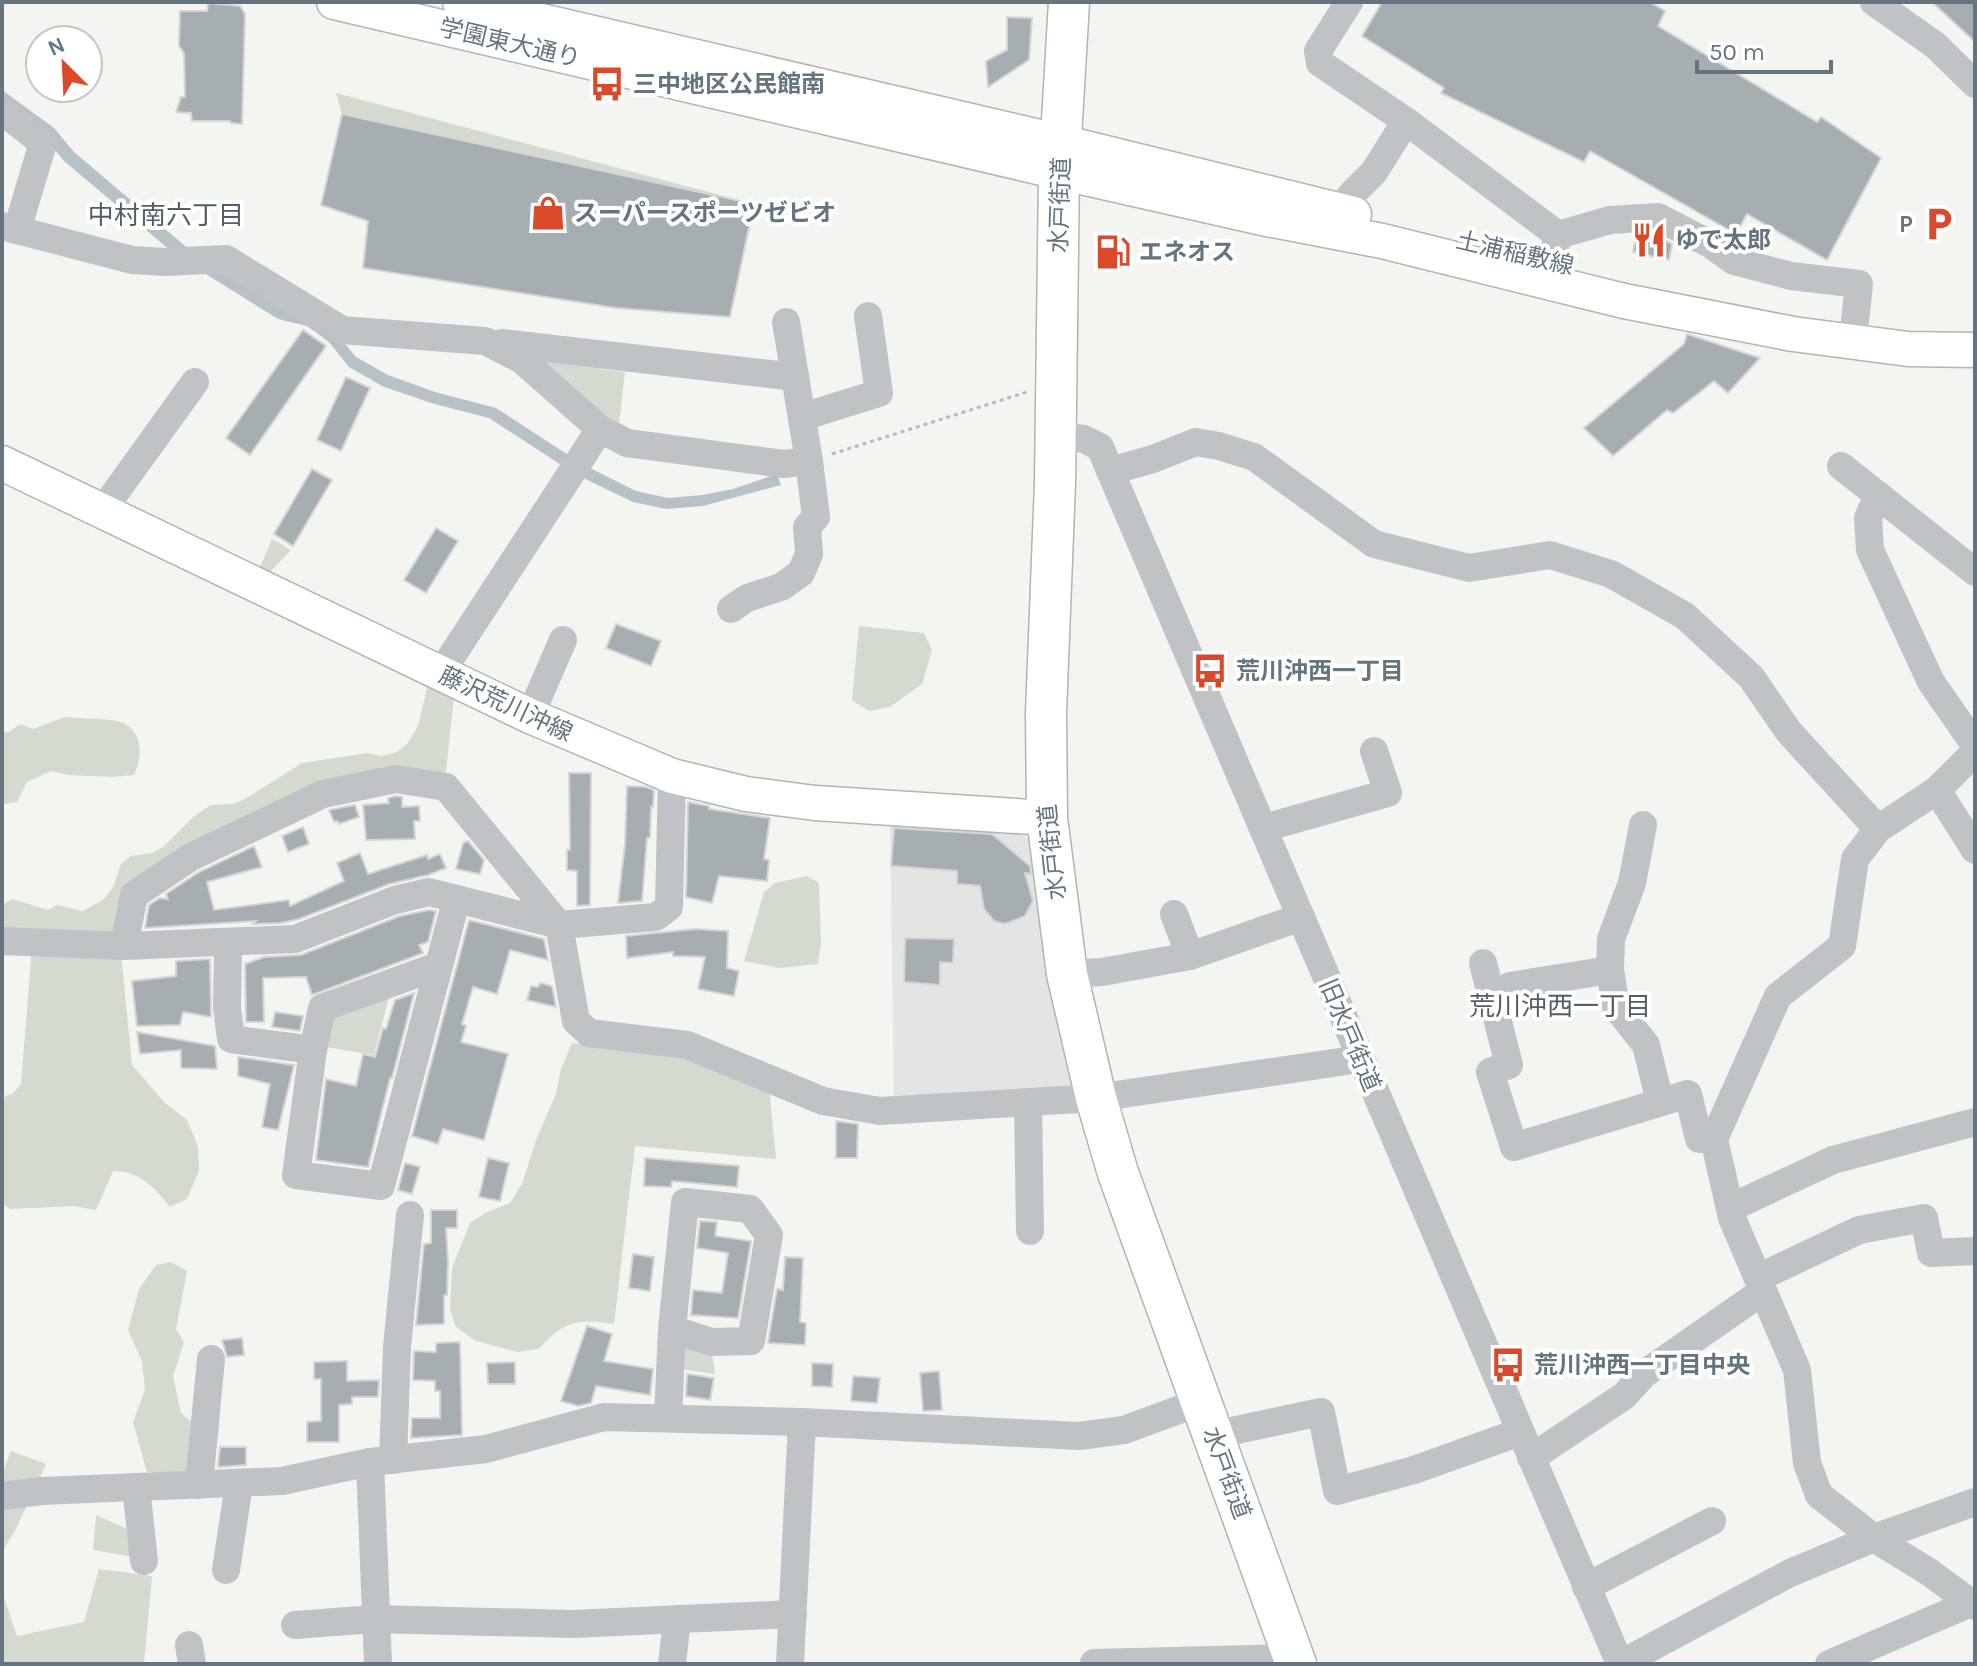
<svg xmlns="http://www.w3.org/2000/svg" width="1977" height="1666" viewBox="0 0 1977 1666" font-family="Karla,'Noto Sans JP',sans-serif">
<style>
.built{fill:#e4e5e3}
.green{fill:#d5dad1}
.water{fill:#b7c2c6}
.building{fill:#a6aeb2;stroke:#d5d5d3;stroke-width:2}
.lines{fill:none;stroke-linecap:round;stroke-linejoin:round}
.major-casing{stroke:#b0b5b8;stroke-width:37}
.highway-casing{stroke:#b0b4b6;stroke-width:43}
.path{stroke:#b7babc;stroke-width:3;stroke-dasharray:4 4;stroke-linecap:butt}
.minor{stroke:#bfc3c6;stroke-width:28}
.major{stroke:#fff;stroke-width:34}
.highway{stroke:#fff;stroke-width:40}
.labels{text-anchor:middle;stroke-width:8;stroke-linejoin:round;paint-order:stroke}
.street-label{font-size:24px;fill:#64757f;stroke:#fff}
.poi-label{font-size:24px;font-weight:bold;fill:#64757f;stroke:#fff;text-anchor:start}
.neighbourhood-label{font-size:26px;fill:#525e65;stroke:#fff}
</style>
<rect width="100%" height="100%" fill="#f4f4f0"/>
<path class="built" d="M890 821 1015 830 1036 844 1076 1090 894 1105Z"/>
<g class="green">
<path d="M336 93 754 204 342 114Z"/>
<path d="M528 360 625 372 619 424 627 438Z"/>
<path d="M272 539 291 550 269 573 254 581Z"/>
<path d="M859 626 924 633 932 650 922 684 890 707 869 711 852 700Z"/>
<path d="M428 685 454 697 446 771 441 780 400 774 130 891 121 942 2 933V905L12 899 48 910 57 905 83 911 104 899 113 887 121 864 131 856 152 853 163 847 193 817 211 805 233 804 245 799 302 763 367 753 382 756 397 752 407 744 418 726Z"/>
<path d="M65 717C81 719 101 718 117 721 143 727 144 756 134 775L113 777 68 775 51 771 27 782 17 802 2 804V733L9 732 20 724 33 729Z"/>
<path d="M807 876 819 883 821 944 818 964 779 968 744 961 764 892 775 883Z"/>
<path d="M32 947 121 953 132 1065 165 1103 187 1120 198 1146 199 1171 187 1199 170 1207C154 1187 140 1171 113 1171L96 1210 74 1206 10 1209 2 1204V1098L13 1093 21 1084Z"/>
<path d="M391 989 374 1055 320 1046 328 1012Z"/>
<path d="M572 1043 686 1052 769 1087 776 1159 635 1146 614 1324C579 1318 563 1321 539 1349L517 1352 476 1341 456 1327 450 1310 452 1268 470 1223 485 1213 510 1203 522 1184 536 1140 556 1094 561 1069Z"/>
<path d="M171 1262 187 1271 176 1329 184 1342 173 1376 181 1413 197 1427 188 1472H147L133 1422 145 1390 142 1361 128 1330 139 1289 156 1265Z"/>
<path d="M675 1334 711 1347 715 1374 673 1368Z"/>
<path d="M11 1451 46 1464 16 1529 2 1552V1474Z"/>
<path d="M96 1515 127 1529 134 1557 93 1550Z"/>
<path d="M99 1569 152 1576 144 1664H2V1592L17 1636 84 1622Z"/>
</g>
<path class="water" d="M2 90 54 128 74 152 185 246 209 263 335 332 356 357 388 375 435 392 496 408 582 464 636 491 668 498 703 495 733 489 777 474 781 485 703 506 666 509 633 502 575 474 489 418 431 403 382 386 349 367 329 342 307 326 278 319 177 256 64 161 45 138 2 106Z"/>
<g class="building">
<path d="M1382 2H1650L1665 11 1658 26 1817 122 1821 117 1881 158 1827 260 1747 214 1736 234 1590 151 1584 162 1441 93 1444 88 1362 36Z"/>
<path d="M1932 2H1975V42Z"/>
<path d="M208 3 240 6 245 14 242 124 231 123 230 121H192L191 113 176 112 181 97H185L184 53 179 46 180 11H207Z"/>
<path d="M1007 17 1032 18 1029 60 988 87 986 61 1007 50Z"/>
<path d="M342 114 754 204 730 317 616 308 363 268 368 221 321 205Z"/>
<path d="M1654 234 1672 244 1669 260 1633 252 1636 235Z"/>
<path d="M303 330 326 346 250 455 226 438Z"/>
<path d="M1687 334 1760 358 1728 393 1714 381 1673 413 1667 410 1613 456 1584 428 1684 344Z"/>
<path d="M346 377 370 388 341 451 317 440Z"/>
<path d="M312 469 332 480 293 546 274 534Z"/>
<path d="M436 528 458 541 426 593 404 580Z"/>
<path d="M616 624 661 641 651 666 606 648Z"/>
<path d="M569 773H591L590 905 577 906V871L567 870V850H570Z"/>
<path d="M627 786 646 787 654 790 653 807H651L650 838H647L642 901 618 903 625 844Z"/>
<path d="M396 796 402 797V807L419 806 420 821H414L415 839 366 840 363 805 389 803 388 798Z"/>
<path d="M688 802 709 806V809L770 818 764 859 769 860 767 881 719 876 712 903 686 897Z"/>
<path d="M355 805 359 817 339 824 337 821 334 822 329 810Z"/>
<path d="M303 827 309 844 288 852 282 836Z"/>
<path d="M894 828 992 834 1030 866 1031 874 1025 873 1033 901 1025 916 1005 924 994 921 984 909 980 886 957 884V871L891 866Z"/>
<path d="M468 841 484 860 480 874 456 869 463 843Z"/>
<path d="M254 846 262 867 207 882 214 910 289 900 290 906 344 881 337 863 360 853 368 874 427 855 428 859 440 854 446 868 428 875 389 884 299 919 281 923 253 924 256 921 145 928 149 905 160 898 168 899 166 894 199 872Z"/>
<path d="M429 910 436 911 428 942 419 945 423 953 312 995 306 977 263 978 264 1022H246L245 964 264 957 301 955 400 916Z"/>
<path d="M469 920 544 939 548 960 510 950 497 994 473 987 462 1024 466 1026 461 1042 508 1054 484 1140 443 1129 438 1144 412 1136Z"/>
<path d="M695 929 728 931 727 968 739 971 734 996 698 989 705 957 673 956V952L627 958 626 936Z"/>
<path d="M905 938 954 939 953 963 940 962V985L904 982Z"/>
<path d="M210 959 211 1017 183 1012 180 1025 137 1026 132 981 176 976V961Z"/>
<path d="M540 983 552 986 556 1007 527 1000 531 986 538 987Z"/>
<path d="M414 993 392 1078H390L368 1167 316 1160 326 1079 356 1086 363 1054 375 1057 383 1028 386 1029 395 1000Z"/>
<path d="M275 1012 303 1016 300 1031 272 1027Z"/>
<path d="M137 1032 215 1046 217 1069 181 1068V1050L140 1054Z"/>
<path d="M238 1057 294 1065 278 1130 262 1127 270 1084 238 1076Z"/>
<path d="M836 1121 858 1124 857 1158H836Z"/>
<path d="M488 1158 509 1163 500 1201 479 1197Z"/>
<path d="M645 1158 739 1166 737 1187 672 1181 671 1187 644 1186Z"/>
<path d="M405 1163 420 1167 412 1194 398 1190Z"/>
<path d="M431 1210H457V1228H446L448 1262 447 1295H444V1324L416 1325 424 1244 431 1243Z"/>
<path d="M700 1221 717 1222 715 1236 751 1241 738 1318 691 1315 693 1290 722 1293 728 1253 697 1248Z"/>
<path d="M633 1254 654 1257 650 1291 629 1288Z"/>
<path d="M785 1257 803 1258 800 1322 806 1323 805 1345 768 1343 777 1289 783 1290Z"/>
<path d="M587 1326 612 1334 604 1361 653 1369 650 1395 596 1386 591 1403 578 1406 561 1401Z"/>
<path d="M242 1338 244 1355 227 1357 222 1340Z"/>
<path d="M460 1342 462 1435 411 1438 412 1418H440V1391H435V1381L413 1380 414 1351 436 1352V1343Z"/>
<path d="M347 1361V1381L379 1380 378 1397H352V1404L339 1405V1442H307V1422L321 1421V1379H314V1362Z"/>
<path d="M515 1362V1384H488L487 1363Z"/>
<path d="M812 1363 833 1364 832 1387 812 1386Z"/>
<path d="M939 1371 942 1410 923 1411 920 1373Z"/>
<path d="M687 1374 714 1378 710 1400 686 1396Z"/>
<path d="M853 1376 880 1378 877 1403 851 1401Z"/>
<path d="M220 1447H246V1465L218 1467Z"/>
</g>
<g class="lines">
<g class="major-casing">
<g id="major">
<path d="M334 2 1059 172 1262 218 1382 241 1624 301 1793 334 1908 349 1975 350"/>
<path d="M460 2 1061 142 1354 214"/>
<path d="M2 463 530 716 672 776 746 794 815 803 1047 818"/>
</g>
</g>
<g class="highway-casing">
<path id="highway" d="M1069 2 1059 172 1055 483 1046 713 1047 818 1067 974 1096 1098 1118 1173 1296 1664"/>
</g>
<path class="path" d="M832 454 1027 392"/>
<g class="minor">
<path d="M1874 2 1935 45 1975 84"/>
<path d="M2 111 43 143 17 230"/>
<path d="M1406 121 1558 235 1551 262"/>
<path d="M1344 212 1350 196 1374 172 1406 121 1320 63 1318 51 1349 2"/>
<path d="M2 226 132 260 165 262 226 259 342 330 485 341 522 360 600 429 627 443 784 464 809 461 786 322"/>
<path d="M1558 235 1610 220 1658 217 1710 244 1734 261 1791 276 1859 284 1855 321"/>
<path d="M502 343 795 377"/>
<path d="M802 417 879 393 868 316"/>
<path d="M1056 435 1084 439 1100 447 1620 1664"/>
<path d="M1841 466 1975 572"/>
<path d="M1110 471 1153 459 1196 442 1219 446 1254 457 1374 544 1469 568 1550 555 1611 574 1685 616 1751 677 1789 732 1878 829"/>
<path d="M1878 495 1868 518 1870 550 1931 682 1975 745"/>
<path d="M102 511 195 382"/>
<path d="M731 609 747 598 781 587 801 573 809 554 807 527 816 517 809 461"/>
<path d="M440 674 600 429"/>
<path d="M530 716 563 640"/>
<path d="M1975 752 1937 790 1878 829 1855 859 1842 946 1778 996 1714 1139 1732 1218 1797 1370 1807 1463 1819 1495 1874 1538 1929 1572 1975 1606"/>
<path d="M1937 790 1975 850"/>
<path d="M1643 825 1632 883 1611 939 1610 970 1616 1007 1646 1045 1660 1102"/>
<path d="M1264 828 1388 793 1374 751"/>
<path d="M1174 914 1190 956"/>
<path d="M2 941 124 946 295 939 395 900 429 892 559 925 576 1021 589 1033 687 1045 823 1101 880 1111 1096 1098 1360 1059"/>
<path d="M228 942 227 1007 231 1039 313 1050 296 1175 381 1186 456 901"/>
<path d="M124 946 134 895 191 857 323 794 396 779 446 787 559 925 656 917 669 907 672 776"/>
<path d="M1483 963 1509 1065 1490 1072 1514 1147 1688 1094 1699 1139H1714"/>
<path d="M1067 974 1102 972 1190 956 1301 917"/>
<path d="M1510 986 1610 970"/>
<path d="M313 1050 322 1008 438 966"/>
<path d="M1028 1103 1030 1231"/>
<path d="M1730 1208 1833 1160 1975 1122"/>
<path d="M1758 1278 1859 1230 1924 1218 1931 1253 1975 1251"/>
<path d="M668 1418 672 1329 685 1202 750 1209 769 1235 751 1341 711 1342 672 1329"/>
<path d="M1213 1435 1321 1412 1337 1491 1414 1470 1520 1432"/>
<path d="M1531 1458 1624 1396 1644 1374 1763 1291"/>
<path d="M393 1460 397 1347 410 1215"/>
<path d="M370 1462 378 1664"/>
<path d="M199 1485 211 1359"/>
<path d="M136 1487 144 1561"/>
<path d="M2 1496 41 1491 282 1481 370 1462 486 1449 604 1417 802 1422 1079 1436 1124 1430 1200 1402"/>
<path d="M226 1570 239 1484"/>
<path d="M1586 1587 1712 1521"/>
<path d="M295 1625 374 1619 573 1624 793 1614"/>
<path d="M189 1645 192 1664"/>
<path d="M1094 1663 1294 1658"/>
<path d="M672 1664 677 1619"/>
<path d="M790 1664 802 1422"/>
<path d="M1620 1664 1790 1573 1874 1538 1975 1502"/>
<path d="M1829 1664 1971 1603"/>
</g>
<use href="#major" class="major"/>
<use href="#highway" class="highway"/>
</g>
<defs>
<g id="bus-bare" transform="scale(2.76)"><path d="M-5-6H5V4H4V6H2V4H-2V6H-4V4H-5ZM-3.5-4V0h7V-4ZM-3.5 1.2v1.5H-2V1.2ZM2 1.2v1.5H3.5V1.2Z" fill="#d9492a" stroke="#fff" stroke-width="2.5" paint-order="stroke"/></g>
<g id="shop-bare" transform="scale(2.76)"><path d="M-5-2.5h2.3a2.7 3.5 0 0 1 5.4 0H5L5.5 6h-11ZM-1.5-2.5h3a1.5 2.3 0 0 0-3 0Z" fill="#d9492a" stroke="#fff" stroke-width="2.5" paint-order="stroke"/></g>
<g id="parking-bare" transform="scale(2.76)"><path d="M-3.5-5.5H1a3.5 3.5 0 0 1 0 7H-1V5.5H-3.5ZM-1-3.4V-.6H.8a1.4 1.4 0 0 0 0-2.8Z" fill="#d9492a" stroke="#fff" stroke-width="2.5" paint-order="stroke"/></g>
<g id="restaurant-bare" transform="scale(2.76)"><path d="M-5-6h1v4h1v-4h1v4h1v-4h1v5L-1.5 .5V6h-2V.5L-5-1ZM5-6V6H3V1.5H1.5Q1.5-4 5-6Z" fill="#d9492a" stroke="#fff" stroke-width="2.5" paint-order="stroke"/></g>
<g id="fuel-bare" transform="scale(2.76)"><path d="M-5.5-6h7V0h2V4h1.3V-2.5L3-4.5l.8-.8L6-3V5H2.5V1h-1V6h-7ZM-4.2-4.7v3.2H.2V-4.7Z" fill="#d9492a" stroke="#fff" stroke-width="2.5" paint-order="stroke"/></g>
</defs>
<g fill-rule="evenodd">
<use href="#bus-bare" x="607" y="84"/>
<use href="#shop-bare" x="548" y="213"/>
<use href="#parking-bare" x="1939" y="224"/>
<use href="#restaurant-bare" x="1649" y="240"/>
<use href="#fuel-bare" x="1113" y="252"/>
<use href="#bus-bare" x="1210" y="671"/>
<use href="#bus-bare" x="1508" y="1365"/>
</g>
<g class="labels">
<g class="street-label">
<text transform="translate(510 43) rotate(13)" y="8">学園東大通り</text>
<text transform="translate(1060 205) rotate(-88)" y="8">水戸街道</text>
<text transform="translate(1515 253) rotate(13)" y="8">土浦稲敷線</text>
<text transform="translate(506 704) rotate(25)" y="8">藤沢荒川沖線</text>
<text transform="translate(1052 852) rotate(-96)" y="8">水戸街道</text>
<text transform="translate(1350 1035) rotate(67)" y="8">旧水戸街道</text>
<text transform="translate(1227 1473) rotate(70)" y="8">水戸街道</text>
</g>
<g class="poi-label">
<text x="633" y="92">三中地区公民館南</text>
<text x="574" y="221">スーパースポーツゼビオ</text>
<text x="1913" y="232" text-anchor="end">P</text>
<text x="1675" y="248">ゆで太郎</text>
<text x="1139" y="260">エネオス</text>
<text x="1236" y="679">荒川沖西一丁目</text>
<text x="1534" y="1373">荒川沖西一丁目中央</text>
</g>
<g class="neighbourhood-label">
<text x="166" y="224">中村南六丁目</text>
<text x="1560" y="1015">荒川沖西一丁目</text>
</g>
</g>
<rect width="1977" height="1666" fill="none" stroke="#64757f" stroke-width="8"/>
<g transform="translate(64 64) rotate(336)"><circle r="38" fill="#ffffff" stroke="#c1c8cc" stroke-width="2"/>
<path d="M0-6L14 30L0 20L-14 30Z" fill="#d9492a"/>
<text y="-12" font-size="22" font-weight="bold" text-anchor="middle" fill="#64757f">N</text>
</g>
<path d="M1697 60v12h134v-12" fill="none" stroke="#64757f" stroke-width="4"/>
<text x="1709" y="60" font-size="24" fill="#64757f" stroke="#ffffff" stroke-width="6" paint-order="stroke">50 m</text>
</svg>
